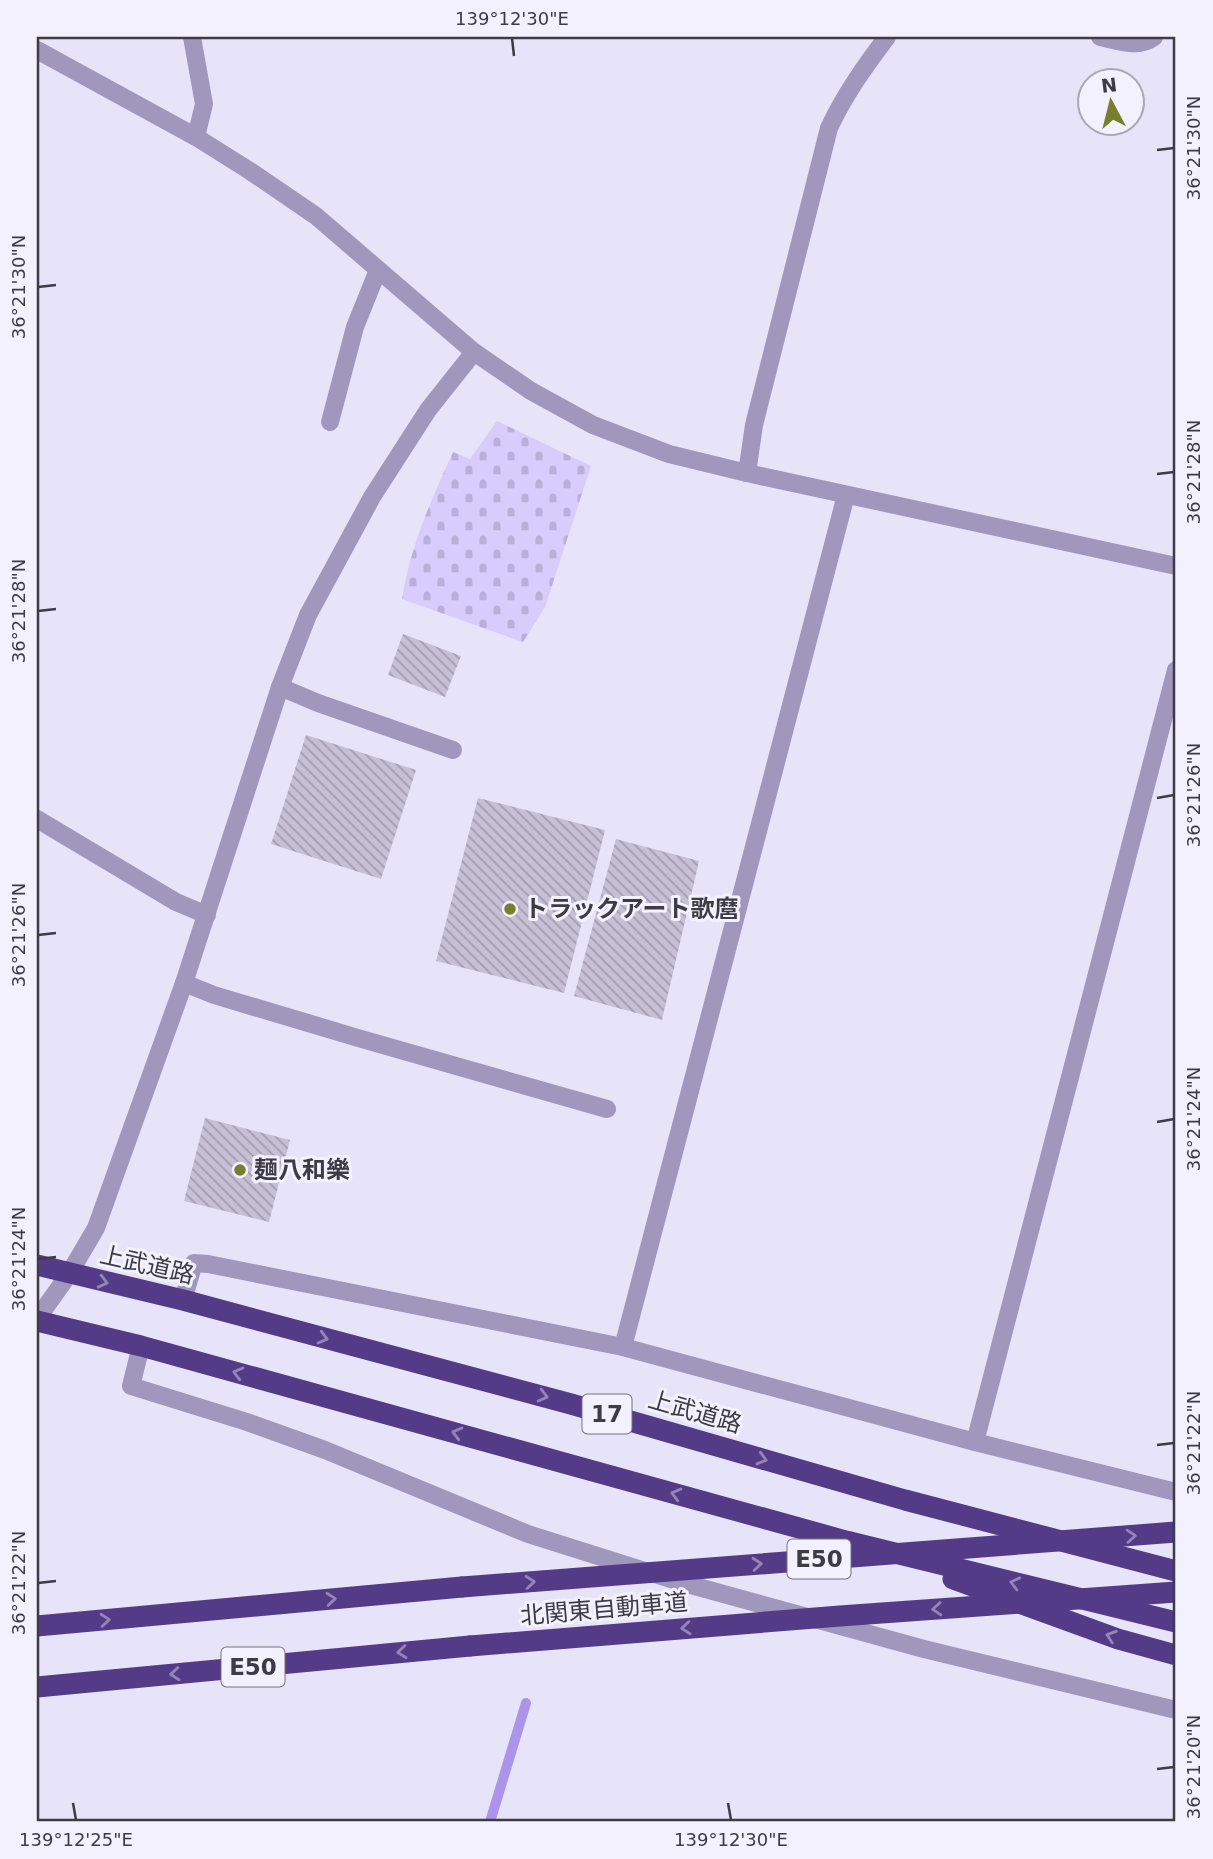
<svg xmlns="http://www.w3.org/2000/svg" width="1213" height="1859" viewBox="0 0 1213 1859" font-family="'DejaVu Sans','Noto Sans JP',sans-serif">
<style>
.cemetery{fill:url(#cemetery-stones)}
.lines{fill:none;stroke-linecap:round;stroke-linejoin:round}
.stream{stroke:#ab94ea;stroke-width:10}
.building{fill:url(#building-back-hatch)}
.minor{stroke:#a097bd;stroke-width:18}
.highway{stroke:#543b88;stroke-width:21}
.highway-bridge{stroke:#543b88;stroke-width:21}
.oneway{stroke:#9484b8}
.ticks{fill:none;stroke:#3d3b43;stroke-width:2.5}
.poi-dot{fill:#76802c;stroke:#f4f1ff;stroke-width:2.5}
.labels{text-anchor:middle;stroke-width:6;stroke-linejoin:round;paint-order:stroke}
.shield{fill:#f4f1ff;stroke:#74727b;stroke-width:2}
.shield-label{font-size:23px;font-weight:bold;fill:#3d3b43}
.poi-label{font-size:24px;font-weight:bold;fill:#3d3b43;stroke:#f4f1ff;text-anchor:start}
.street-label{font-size:24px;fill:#3d3b43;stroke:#f4f1ff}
.neatline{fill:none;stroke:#3d3b43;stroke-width:2.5}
.ticks-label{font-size:18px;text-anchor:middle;fill:#3d3b43}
</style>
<defs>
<pattern id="cemetery-stones" width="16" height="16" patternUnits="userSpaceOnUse" patternTransform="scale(1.75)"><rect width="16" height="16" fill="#d7ccfc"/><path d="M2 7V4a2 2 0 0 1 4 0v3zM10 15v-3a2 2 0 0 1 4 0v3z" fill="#b9b0d9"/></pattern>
<pattern id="building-back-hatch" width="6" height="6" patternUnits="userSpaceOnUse" patternTransform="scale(1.75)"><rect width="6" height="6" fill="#c5c0d5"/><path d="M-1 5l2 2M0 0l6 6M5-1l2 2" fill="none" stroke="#a19dae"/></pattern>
</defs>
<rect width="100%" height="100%" fill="#e7e3f8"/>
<path class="cemetery" d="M497 421 591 466 545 607 523 642 402 599C411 544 430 503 453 452L470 459Z"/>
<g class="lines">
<path class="stream" d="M490 1822 526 1703"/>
</g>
<g class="building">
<path d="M403 634 461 656 445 697 388 675Z"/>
<path d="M306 735 416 770 381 879 271 844Z"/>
<path d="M478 798 605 830 564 993 436 961Z"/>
<path d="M616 839 699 861 662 1020 574 996Z"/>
<path d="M205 1118 290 1140 269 1222 184 1201Z"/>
</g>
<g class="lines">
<g class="minor">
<path d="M192 37 204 104 196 137"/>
<path d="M1100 37C1118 41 1138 49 1154 37"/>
<path d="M37 50 196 137 250 171 316 216 474 352 531 391 593 425 669 454 747 473 1176 566"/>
<path d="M330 422 355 327 378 270"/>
<path d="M747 473 754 425 829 128C845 94 865 66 887 37"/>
<path d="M280 687 318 703 453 750"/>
<path d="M37 819 176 902 207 915"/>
<path d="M184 983 214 995 358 1038 607 1109"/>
<path d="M183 1300 194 1263 208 1264 623 1347 975 1442 1176 1492"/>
<path d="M37 1319 69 1274 96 1228 184 983 280 687 308 615 372 497 428 410 474 352"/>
<path d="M141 1346 131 1386 247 1422 325 1450 528 1534 680 1582 924 1649 1176 1710"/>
<path d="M623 1347 846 495"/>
<path d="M975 1442 1176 670"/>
</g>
<g class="highway">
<path d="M37 1265 183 1300 571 1404 905 1500 1176 1571"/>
<path d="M37 1321 141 1346 846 1541 1176 1622"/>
<path d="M953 1579 1118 1639 1176 1655"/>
<path d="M37 1626 462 1587"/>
<path d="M37 1687 470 1646"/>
</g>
<g class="highway-bridge">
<path d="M462 1587 1176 1532"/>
<path d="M470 1646 840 1616 1176 1592"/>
</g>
</g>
<defs><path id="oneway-chevron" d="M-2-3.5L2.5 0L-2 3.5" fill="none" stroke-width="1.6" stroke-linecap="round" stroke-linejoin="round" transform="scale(1.75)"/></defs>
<g class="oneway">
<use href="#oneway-chevron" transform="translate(103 1282) rotate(14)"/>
<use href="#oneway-chevron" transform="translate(323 1338) rotate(15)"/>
<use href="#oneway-chevron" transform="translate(238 1373) rotate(-165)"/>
<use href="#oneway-chevron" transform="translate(543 1396) rotate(15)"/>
<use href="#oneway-chevron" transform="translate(457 1433) rotate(-165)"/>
<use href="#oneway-chevron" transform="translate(762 1459) rotate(16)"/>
<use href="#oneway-chevron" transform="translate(676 1494) rotate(-165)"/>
<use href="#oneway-chevron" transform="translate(1131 1536) rotate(-4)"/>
<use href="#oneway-chevron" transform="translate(757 1564) rotate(-5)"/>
<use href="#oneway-chevron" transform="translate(530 1582) rotate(-5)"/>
<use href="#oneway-chevron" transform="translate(1015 1583) rotate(-166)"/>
<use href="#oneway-chevron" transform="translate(331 1599) rotate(-5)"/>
<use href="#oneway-chevron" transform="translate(937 1609) rotate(176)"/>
<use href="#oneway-chevron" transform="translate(105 1620) rotate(-5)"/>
<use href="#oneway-chevron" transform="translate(686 1628) rotate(175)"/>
<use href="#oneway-chevron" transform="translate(1111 1636) rotate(-161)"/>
<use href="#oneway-chevron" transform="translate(402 1652) rotate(175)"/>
<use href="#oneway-chevron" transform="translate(175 1674) rotate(175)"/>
</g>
<path class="ticks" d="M512 38 514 56M1157 150 1174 148M38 287 56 285M1157 474 1174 472M38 611 56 609M1157 798 1174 795M38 935 56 933M1157 1122 1174 1119M38 1259 56 1257M1157 1445 1174 1443M38 1583 56 1581M1157 1769 1174 1767M73 1803 76 1820M728 1803 731 1820"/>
<g class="poi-dot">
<circle cx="510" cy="909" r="7"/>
<circle cx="240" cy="1170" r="7"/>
</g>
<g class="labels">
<g class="shield">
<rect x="582.5" y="1394.5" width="49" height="39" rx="5"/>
<rect x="787.5" y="1539.5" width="63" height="39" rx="5"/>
<rect x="221.5" y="1647.5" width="63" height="39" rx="5"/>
</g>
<g class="shield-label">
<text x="607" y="1422">17</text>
<text x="819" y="1567">E50</text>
<text x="253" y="1675">E50</text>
</g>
<g class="poi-label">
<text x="524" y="917">トラックアート歌麿</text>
<text x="254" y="1178">麺八和樂</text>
</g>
<g class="street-label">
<text transform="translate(147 1265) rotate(13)" y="8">上武道路</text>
<text transform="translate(695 1412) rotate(16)" y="8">上武道路</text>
<text transform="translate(604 1609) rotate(-5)" y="8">北関東自動車道</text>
</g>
</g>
<rect width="1213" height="1859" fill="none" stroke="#f4f1ff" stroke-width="77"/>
<g transform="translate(1111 102) rotate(353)"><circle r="33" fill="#f4f1ff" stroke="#aba8b4" stroke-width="2"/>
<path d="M0-5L12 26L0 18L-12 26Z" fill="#76802c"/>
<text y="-10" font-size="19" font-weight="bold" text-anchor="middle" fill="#3d3b43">N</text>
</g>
<rect x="38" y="38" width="1136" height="1782" class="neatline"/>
<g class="ticks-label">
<text x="512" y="25">139°12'30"E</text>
<text transform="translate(1194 148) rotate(-90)" y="6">36°21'30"N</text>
<text transform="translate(19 287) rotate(-90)" y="6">36°21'30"N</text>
<text transform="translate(1194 472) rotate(-90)" y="6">36°21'28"N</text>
<text transform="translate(19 611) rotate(-90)" y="6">36°21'28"N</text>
<text transform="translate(1194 795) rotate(-90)" y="6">36°21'26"N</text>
<text transform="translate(19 935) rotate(-90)" y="6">36°21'26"N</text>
<text transform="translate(1194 1119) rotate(-90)" y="6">36°21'24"N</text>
<text transform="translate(19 1259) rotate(-90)" y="6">36°21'24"N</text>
<text transform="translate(1194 1443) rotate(-90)" y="6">36°21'22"N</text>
<text transform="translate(19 1583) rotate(-90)" y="6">36°21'22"N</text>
<text transform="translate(1194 1767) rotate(-90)" y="6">36°21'20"N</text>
<text x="76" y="1846">139°12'25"E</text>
<text x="731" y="1846">139°12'30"E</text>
</g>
</svg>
